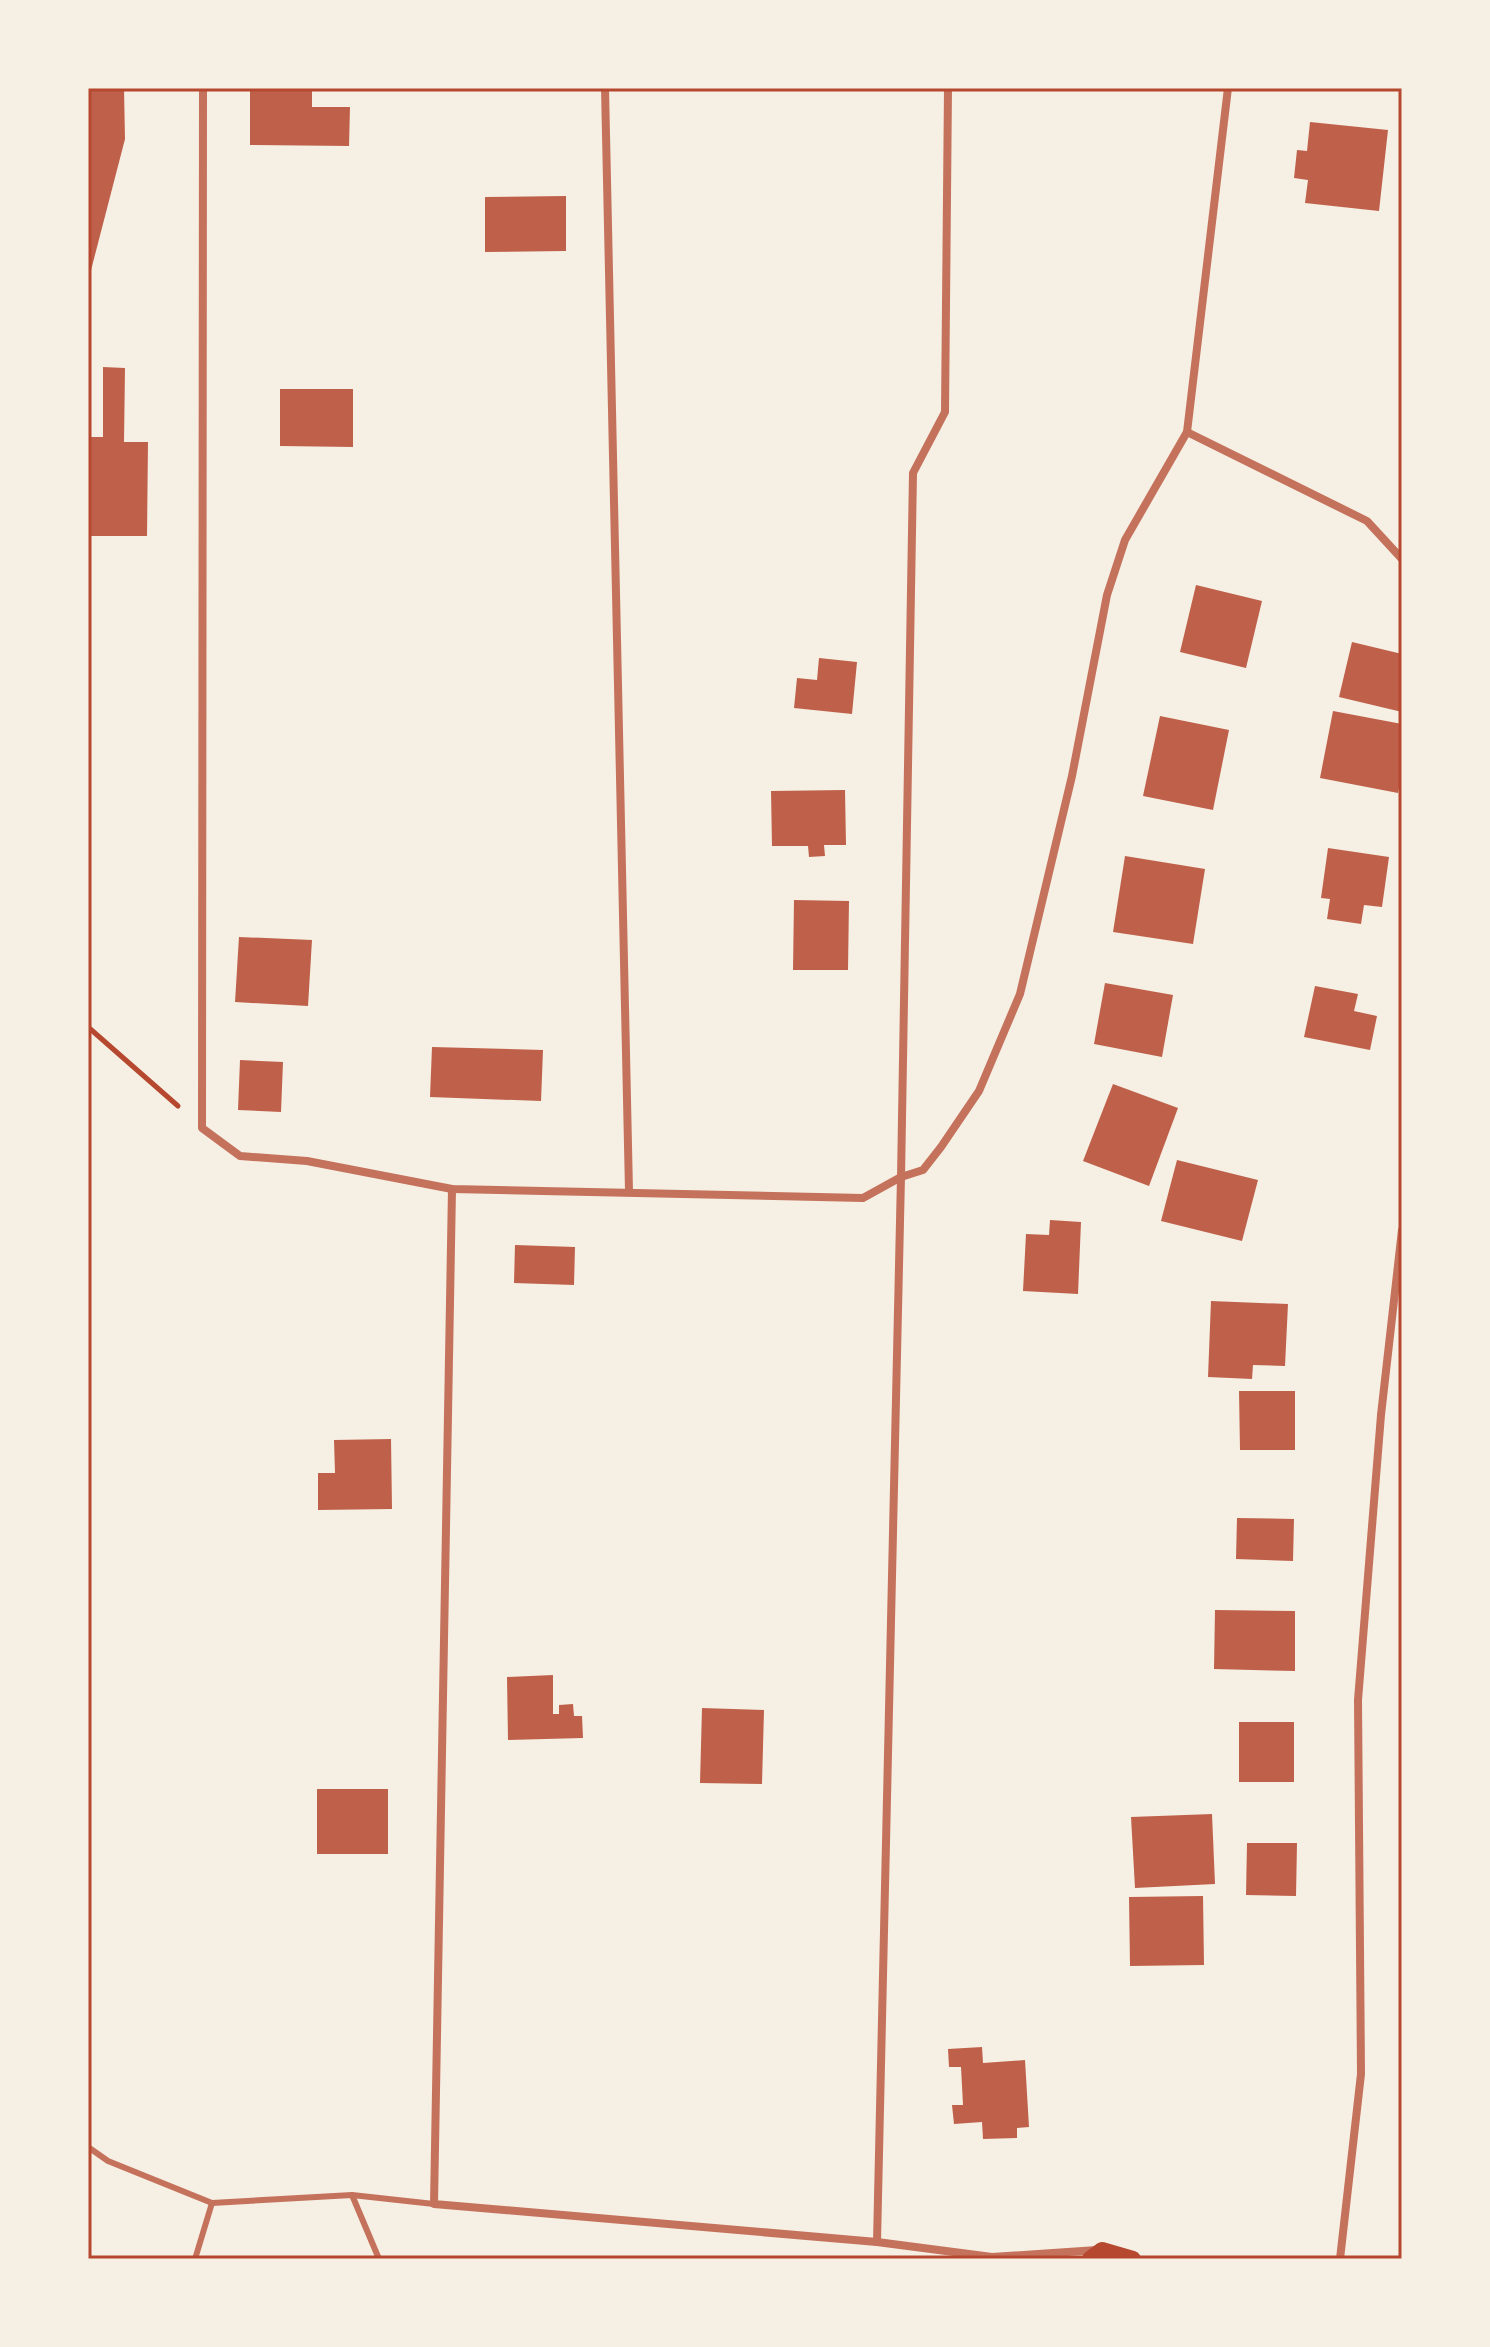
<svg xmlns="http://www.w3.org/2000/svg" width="1490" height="2347" viewBox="0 0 1490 2347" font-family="'Exo 2',sans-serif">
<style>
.building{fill:#bf614a}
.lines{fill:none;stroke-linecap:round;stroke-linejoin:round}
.path{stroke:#b5482f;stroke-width:5}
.service{stroke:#c5725c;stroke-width:6}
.minor{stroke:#c5725c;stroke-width:8}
.secondary{stroke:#b5482f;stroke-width:16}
.neatline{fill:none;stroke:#b5482f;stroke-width:3}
</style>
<rect width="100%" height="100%" fill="#f6efe4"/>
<g class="building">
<path d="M88 88H124L125 139 89 278Z"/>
<path d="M250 88H312V107H350L349 146 250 145Z"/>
<path d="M1310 122 1388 130 1379 211 1305 203 1308 180 1294 178 1297 150 1307 151Z"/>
<path d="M566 196V251L485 252V197Z"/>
<path d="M103 367 125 368 124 442H148L147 536H88V437H103Z"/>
<path d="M280 389H353V447L280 446Z"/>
<path d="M1196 585 1262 601 1246 668 1180 652Z"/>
<path d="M1352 642 1402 654V712L1339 697Z"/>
<path d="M819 658 857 662 852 714 794 708 797 678 817 680Z"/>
<path d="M1333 711 1402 724V774L1398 793 1320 778Z"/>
<path d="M1160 716 1229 730 1213 810 1143 796Z"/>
<path d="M845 790 846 845H824L825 856 809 857 808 846H772L771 791Z"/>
<path d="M1328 848 1389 857 1382 907 1364 905 1361 924 1327 919 1330 899 1321 898Z"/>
<path d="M1125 856 1205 869 1193 944 1113 932Z"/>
<path d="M794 900 849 901 848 970H793Z"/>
<path d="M239 937 312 940 308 1006 235 1002Z"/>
<path d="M1105 983 1173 995 1162 1057 1094 1044Z"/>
<path d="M1315 986 1358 994 1354 1011 1377 1016 1370 1050 1304 1037Z"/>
<path d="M432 1047 543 1050 541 1101 430 1097Z"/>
<path d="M240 1060 283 1062 281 1112 238 1110Z"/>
<path d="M1113 1084 1178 1108 1149 1186 1083 1161Z"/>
<path d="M1177 1160 1258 1180 1242 1241 1161 1221Z"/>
<path d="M1050 1220 1081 1222 1078 1294 1023 1291 1026 1234 1049 1235Z"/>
<path d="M515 1245 575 1247 574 1285 514 1283Z"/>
<path d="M1211 1301 1288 1304 1285 1366 1253 1365 1252 1379 1208 1377Z"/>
<path d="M1239 1391H1295V1450H1240Z"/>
<path d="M391 1439 392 1509 318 1510V1473H335L334 1440Z"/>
<path d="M1237 1518 1294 1519 1293 1561 1236 1559Z"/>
<path d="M1215 1610 1295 1611V1671L1214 1669Z"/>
<path d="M553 1675V1714H559V1705L573 1704 574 1716H582L583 1738 508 1740 507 1677Z"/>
<path d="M702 1708 764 1710 762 1784 700 1783Z"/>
<rect x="1239" y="1722" width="55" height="60"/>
<rect x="317" y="1789" width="71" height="65"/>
<path d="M1212 1814 1215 1884 1135 1888 1131 1817Z"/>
<path d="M1247 1843H1297L1296 1896 1246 1895Z"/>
<path d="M1203 1896 1204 1965 1130 1966 1129 1897Z"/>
<path d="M982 2047 983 2063 1025 2060 1029 2127 1017 2128V2138L983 2139 982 2122 954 2124 952 2105H963L961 2067H949L948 2049Z"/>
</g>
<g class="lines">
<path class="path" d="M88 1027 178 1106"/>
<g class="service">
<path d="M88 2147 108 2161 212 2203 352 2195 434 2204"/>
<path d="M352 2195 379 2259"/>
<path d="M195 2259 212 2203"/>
</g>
<g class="minor">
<path d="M203 88 202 1128 240 1156 307 1161 452 1189 863 1198 901 1177 923 1170 941 1147 979 1091 1020 994 1072 776 1107 595 1125 540 1187 432 1228 88"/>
<path d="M605 88 629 1191"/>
<path d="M1187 432 1367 521 1402 559"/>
<path d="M452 1189 434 2204 877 2242 992 2257 1097 2250"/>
<path d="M877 2242 901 1177 913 473 945 412 948 88"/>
<path d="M1340 2259 1361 2074 1358 1700 1381 1415 1402 1230"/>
</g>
<path class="secondary" d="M1090 2259 1102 2250 1133 2259"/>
</g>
<rect width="1490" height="2347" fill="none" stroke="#f6efe4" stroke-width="180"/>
<rect x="90" y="90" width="1310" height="2167" class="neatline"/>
</svg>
